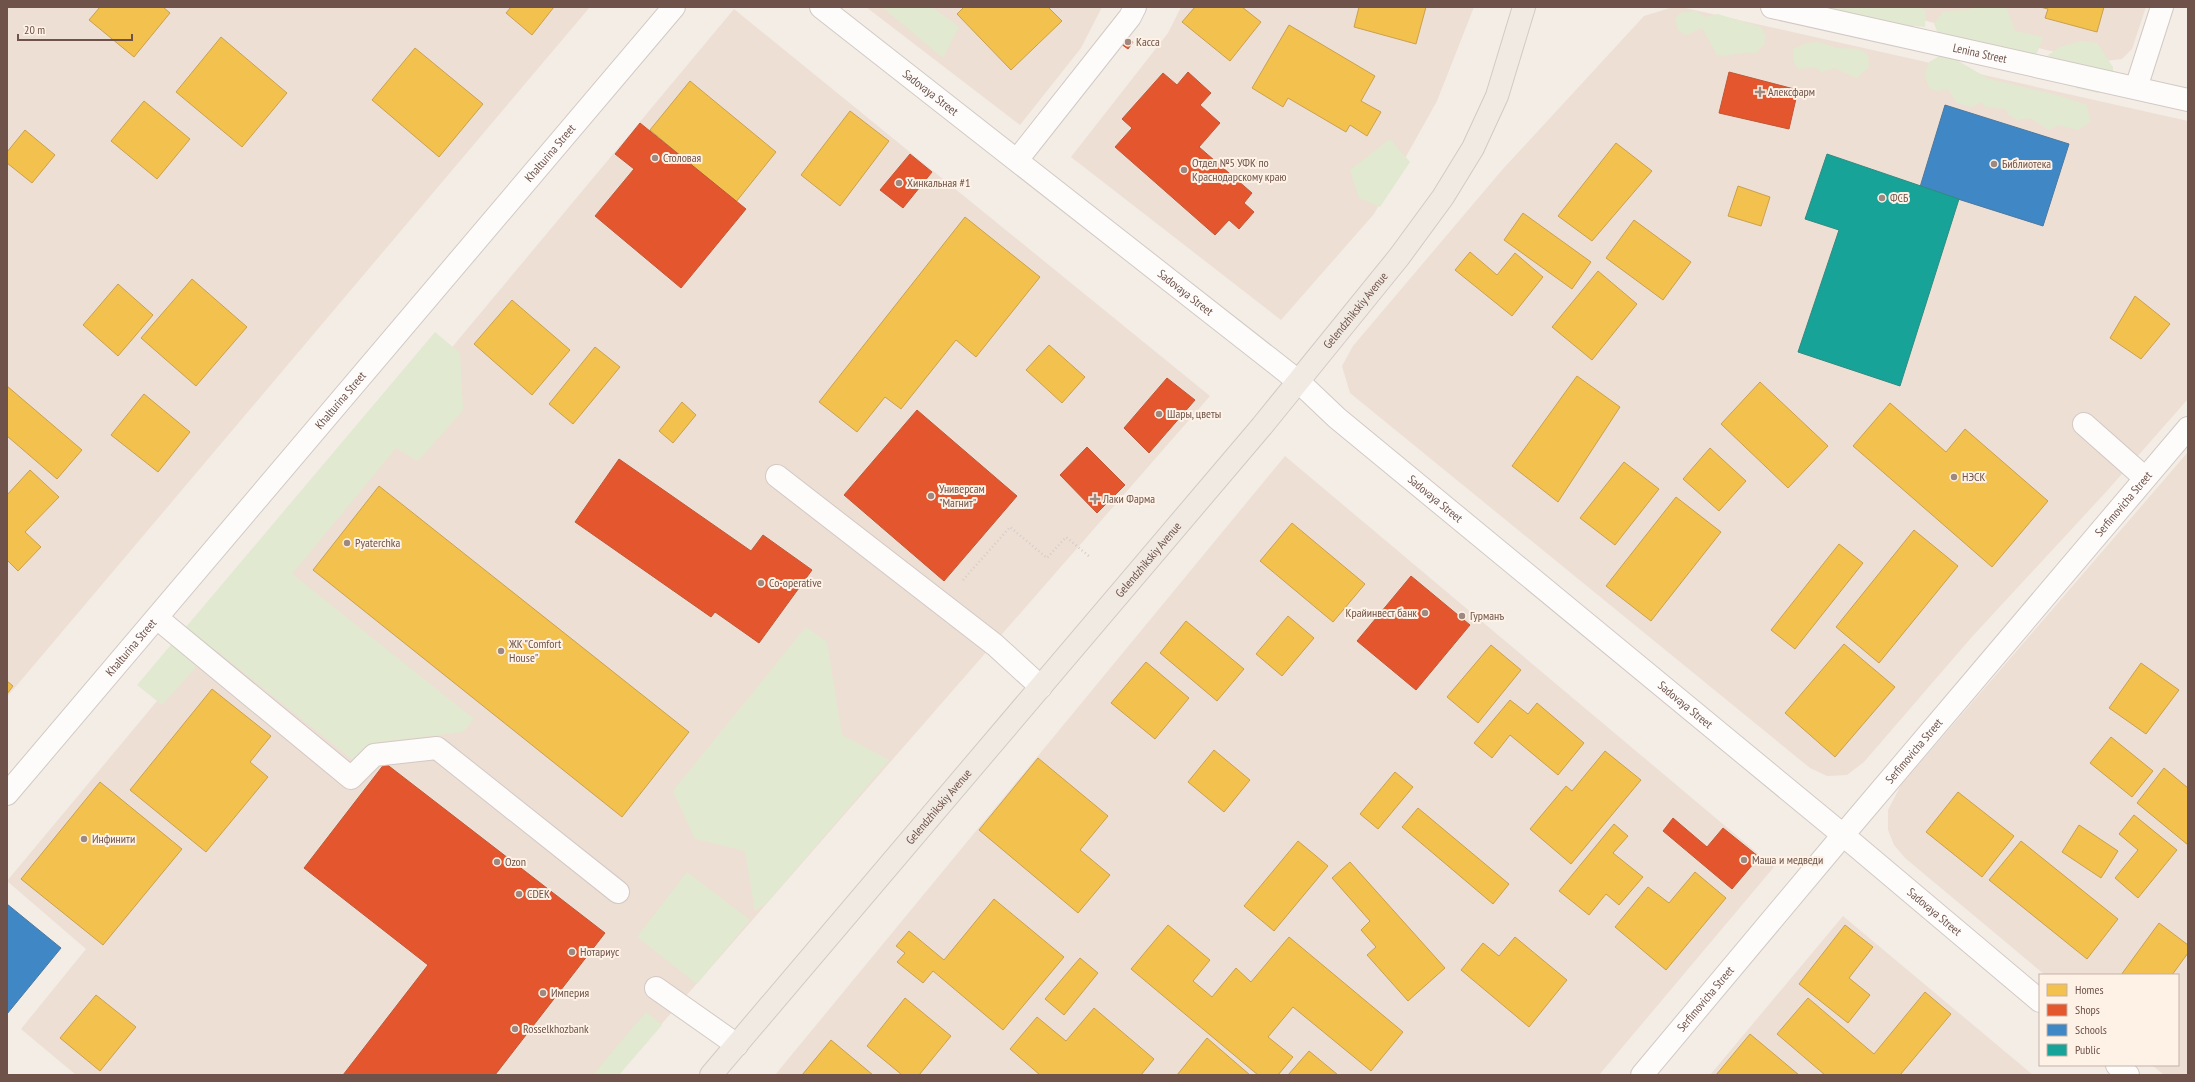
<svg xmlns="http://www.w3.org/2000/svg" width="2195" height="1082" viewBox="0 0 2195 1082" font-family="'PT Sans Narrow',sans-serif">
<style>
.residential{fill:#eddfd3}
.green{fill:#e2e9d1}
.homes{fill:#f2c14e;stroke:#cba04d}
.shops{fill:#e4572e;stroke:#c15636}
.schools{fill:#3f88c5;stroke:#4d78a0}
.public{fill:#17a398;stroke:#318b81}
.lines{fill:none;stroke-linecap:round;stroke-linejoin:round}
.minor-casing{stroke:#d2c9c4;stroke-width:24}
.major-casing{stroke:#d3c9c4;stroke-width:24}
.path{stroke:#d5ccc9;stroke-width:2.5;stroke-dasharray:1 3;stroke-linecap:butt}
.minor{stroke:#fdfcfb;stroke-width:22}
.major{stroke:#f0eae3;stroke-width:22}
.poi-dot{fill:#9e8981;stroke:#fef2e6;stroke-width:1.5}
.labels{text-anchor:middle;stroke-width:4;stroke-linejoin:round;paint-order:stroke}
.poi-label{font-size:12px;fill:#6f534a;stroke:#fef2e6;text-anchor:start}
.street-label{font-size:12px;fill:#6f534a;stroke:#fef2e6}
</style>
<rect width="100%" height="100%" fill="#f4ede6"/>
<g class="residential">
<path d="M7 7H590L7 697Z"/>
<path d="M866 7H1102L1081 48 1020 125Z"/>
<path d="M1181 7H1474L1437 101 1374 214 1281 320 1071 157 1168 33Z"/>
<path d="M1673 7H1681L2188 121V399L2106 492 1971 638 1864 762 1847 775 1827 776 1810 768 1350 393 1342 366 1353 346 1502 170 1644 16Z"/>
<path d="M1868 7H2146L2132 49 2122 59 2097 62Z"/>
<path d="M734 9 1210 396 617 1075H76L21 1029 86 949 7 881Z"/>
<path d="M2188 452V1075H2164L2152 1065H2178V975H2045L1905 858 1894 845 1888 830V810L1901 785Z"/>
<path d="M1285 456 1774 867 1599 1075H775Z"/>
<path d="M1843 916 2033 1075H1710Z"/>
</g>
<g class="green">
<path d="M882 7H932L959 27 943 58Z"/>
<path d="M1793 7H1919L1926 11 1925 27 1914 26 1898 34Z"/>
<path d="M1977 7H2006L2015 31 2043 37 2037 53 2029 59 1941 41 1934 24 1943 12C1955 10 1967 12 1977 7Z"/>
<path d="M1695 11 1705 17 1718 14 1761 27 1766 36 1764 45 1755 54C1743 50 1731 57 1717 55L1702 28 1686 35 1678 30 1675 19 1680 13Z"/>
<path d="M2081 41 2097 43 2113 67V86L2098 93 2076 88 2048 55 2060 47Z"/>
<path d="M1819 42 1837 48 1859 49 1868 55 1869 67 1857 78 1835 68 1821 72 1815 67 1798 69 1794 63 1793 49 1807 43Z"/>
<path d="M1945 53 1989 79 2060 96 2087 105 2090 122 2078 130 2058 125 2049 130 2030 118 2017 120 2008 114 2006 109 1986 107 1982 102 1971 107 1957 103 1948 89 1937 91 1929 88 1925 75 1929 62Z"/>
<path d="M1390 139 1410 162 1380 207 1359 198 1350 170Z"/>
<path d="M435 332 460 353 463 410 418 461 396 448 292 574 474 719 463 732 372 743 354 761 213 648 162 705 137 685Z"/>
<path d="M806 627 827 642 842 735 889 760 767 903 755 911 745 851 695 839 673 791Z"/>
<path d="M687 872 750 920 697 984 637 937Z"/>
<path d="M646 1012 662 1025 619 1075H593Z"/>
</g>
<g class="homes">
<path d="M100 7H163L170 13 134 57 89 20Z"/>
<path d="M511 7H554L532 35 506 13Z"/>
<path d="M964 7H1048L1062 21 1011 70 957 14Z"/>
<path d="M1195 7H1242L1261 22 1230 61 1182 22Z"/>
<path d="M1359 7H1426L1416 44 1354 27Z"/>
<path d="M2040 7H2104L2097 32 2045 18 2048 9Z"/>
<path d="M1289 25 1375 76 1361 101 1381 112 1367 136 1350 125 1346 132 1288 98 1283 107 1252 88Z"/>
<path d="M221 37 287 93 242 147 176 92Z"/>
<path d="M415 48 483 104 439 157 372 100Z"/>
<path d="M690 81 776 152 736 202 650 130Z"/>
<path d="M144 101 190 139 157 179 111 141Z"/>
<path d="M850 111 889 141 840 206 801 175Z"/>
<path d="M25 130 55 155 32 183 7 163V152Z"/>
<path d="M1616 143 1652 171 1592 241 1558 216Z"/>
<path d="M1738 186 1770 197 1761 226 1728 216Z"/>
<path d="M1523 213 1591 262 1572 289 1504 240Z"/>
<path d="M965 217 1040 277 976 357 956 340 901 409 885 397 857 432 819 402Z"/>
<path d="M1634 220 1691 262 1663 300 1606 258Z"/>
<path d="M1470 252 1497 275 1515 253 1543 277 1512 316 1455 270Z"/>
<path d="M1598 271 1637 304 1592 360 1552 327Z"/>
<path d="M192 279 247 327 196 386 141 338Z"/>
<path d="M118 284 153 315 118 356 83 325Z"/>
<path d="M2135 296 2170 324 2141 359 2110 338Z"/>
<path d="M512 300 570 350 532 395 474 344Z"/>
<path d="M1049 345 1085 377 1062 403 1026 370Z"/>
<path d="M595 347 620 367 573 424 549 404Z"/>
<path d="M1577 376 1620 407 1558 502 1512 466Z"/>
<path d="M1760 382 1828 446 1788 488 1721 424Z"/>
<path d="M7 386 82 450 57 479 7 436Z"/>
<path d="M144 394 190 432 158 472 111 435Z"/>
<path d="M682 402 696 415 673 443 659 431Z"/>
<path d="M1890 403 1946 452 1965 429 2048 501 1992 567 1853 446Z"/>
<path d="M1710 448 1746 481 1719 511 1683 479Z"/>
<path d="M1624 462 1659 489 1615 545 1580 518Z"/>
<path d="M30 470 59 497 25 532 41 547 18 571 7 560V495Z"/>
<path d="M379 486 689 732 622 817 313 570Z"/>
<path d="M1676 497 1721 532 1651 621 1606 586Z"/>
<path d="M1292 523 1365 584 1333 622 1260 561Z"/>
<path d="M1914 530 1958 566 1879 663 1836 627Z"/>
<path d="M1839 544 1863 563 1795 649 1771 630Z"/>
<path d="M1288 616 1314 638 1282 676 1256 654Z"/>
<path d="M1186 621 1244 669 1217 701 1160 653Z"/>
<path d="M1844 644 1895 687 1835 757 1785 713Z"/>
<path d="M1491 645 1521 670 1478 723 1447 697Z"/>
<path d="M1146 662 1189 698 1155 739 1111 703Z"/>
<path d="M2141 663 2179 690 2146 734 2109 708Z"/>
<path d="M7 681 13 686 7 694Z"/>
<path d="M212 689 271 736 250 762 268 777 206 852 130 790Z"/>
<path d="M1510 700 1528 714 1537 703 1584 743 1558 775 1510 735 1492 758 1474 743Z"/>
<path d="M2111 737 2153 771 2132 797 2090 763Z"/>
<path d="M1214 750 1250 780 1224 812 1188 782Z"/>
<path d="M1605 751 1641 780 1571 864 1530 829 1566 786 1572 791Z"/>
<path d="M1038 758 1108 816 1080 850 1110 875 1078 913 979 830Z"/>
<path d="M2164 768 2188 788V845L2137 803Z"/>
<path d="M1395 772 1413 787 1378 829 1360 814Z"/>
<path d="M100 782 182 849 103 945 21 879Z"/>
<path d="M1958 792 2014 836 1982 877 1926 832Z"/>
<path d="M1418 808 1509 884 1493 904 1402 827Z"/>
<path d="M2134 815 2177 850 2138 898 2115 878 2138 850 2119 834Z"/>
<path d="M1614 824 1628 836 1613 853 1643 877 1619 905 1606 894 1589 915 1559 891Z"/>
<path d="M2079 825 2118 851 2101 878 2062 852Z"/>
<path d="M1298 841 1328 866 1274 931 1244 906Z"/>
<path d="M2021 841 2118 919 2087 959 1989 880Z"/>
<path d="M1350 862 1445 968 1408 1001 1367 955 1376 947 1361 930 1370 921 1332 878Z"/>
<path d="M1695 872 1726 898 1666 970 1615 927 1648 887 1669 903Z"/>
<path d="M994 899 1064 957 1003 1030 933 971 923 983 897 962 905 953 896 946 909 931 944 960Z"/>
<path d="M2159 923 2188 945V953L2172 975H2121Z"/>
<path d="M1168 925 1210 960 1193 981 1212 997 1236 968 1251 982 1289 937 1403 1032 1371 1071 1293 1007 1268 1037 1293 1057 1278 1075H1258L1131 969Z"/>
<path d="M1845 925 1873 947 1849 978 1870 995 1848 1023 1799 984Z"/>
<path d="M1515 937 1567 980 1529 1027 1461 970 1483 943 1499 956Z"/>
<path d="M1080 958 1098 973 1064 1015 1045 999Z"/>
<path d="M1925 992 1951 1014 1900 1075H1825L1777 1034 1808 998 1874 1054Z"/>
<path d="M96 995 136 1027 100 1071 60 1038Z"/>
<path d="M905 998 951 1036 919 1075H902L867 1046Z"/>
<path d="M1094 1008 1154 1059 1141 1075H1040L1010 1049 1037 1017 1066 1041Z"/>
<path d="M1750 1034 1799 1075H1716Z"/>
<path d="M1207 1038 1250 1075H1177Z"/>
<path d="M831 1040 873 1075H802Z"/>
<path d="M1309 1051 1338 1075H1288Z"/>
</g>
<g class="shops">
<path d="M1126 37 1133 42 1128 49 1121 44Z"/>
<path d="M1188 72 1211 93 1200 105 1220 123 1199 147 1252 193 1244 203 1254 212 1239 229 1229 220 1215 235 1115 147 1132 128 1122 119 1163 73 1177 85Z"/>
<path d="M1729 72 1798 90 1789 129 1719 113Z"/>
<path d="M640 123 746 209 681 288 595 216 634 169 615 154Z"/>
<path d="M910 154 932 172 903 208 880 190Z"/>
<path d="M1167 378 1195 400 1149 453 1124 428Z"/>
<path d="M917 410 1017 496 944 581 844 495Z"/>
<path d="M1087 447 1125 485 1097 513 1060 475Z"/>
<path d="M619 459 751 551 763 535 812 570 759 643 715 612 711 617 575 522Z"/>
<path d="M1411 576 1470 625 1416 690 1357 641Z"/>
<path d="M385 763 605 933 495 1075H343L428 965 304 868Z"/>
<path d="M1673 818 1707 847 1723 828 1759 857 1732 889 1663 831Z"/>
</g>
<g class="schools">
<path d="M1945 105 2069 144 2043 226 1920 187Z"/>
<path d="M7 904 61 948 7 1014Z"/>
</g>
<path class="public" d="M1827 154 1959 199 1900 386 1798 352 1839 230 1805 219Z"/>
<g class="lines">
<g class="minor-casing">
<g id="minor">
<path id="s1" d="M821 7 1298 381 1337 418 1843 835 2040 1001"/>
<path id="s2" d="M1772 7 2188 100"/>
<path d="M2136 88 2162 7"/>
<path d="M1017 160 1130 17 1135 7"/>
<path d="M2084 424 2145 478"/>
<path d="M777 476 995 645 1041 687"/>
<path d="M157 618 351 778 374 755 437 748 618 892"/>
<path id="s3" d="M7 794 674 7"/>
<path d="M656 988 737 1045"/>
<path d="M2117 1065 2128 1075"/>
<path id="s4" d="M1642 1075 1843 835 2188 428"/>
</g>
</g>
<g class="major-casing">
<g id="major">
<path id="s5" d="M711 1075 1262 426 1399 257 1443 197 1473 148 1497 96 1524 7"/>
</g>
</g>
<path class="path" d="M963 580 1010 527 1047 558 1066 537 1090 557"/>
<use href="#minor" class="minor"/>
<use href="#major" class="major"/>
</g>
<g class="poi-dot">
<circle cx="1128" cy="42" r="4"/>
<path d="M1758 86h4v4h4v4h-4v4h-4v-4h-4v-4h4z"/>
<circle cx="655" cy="158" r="4"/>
<circle cx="1994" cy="164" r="4"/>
<circle cx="1184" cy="170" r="4"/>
<circle cx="899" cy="183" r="4"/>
<circle cx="1882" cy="198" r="4"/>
<circle cx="1159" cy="414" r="4"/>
<circle cx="1954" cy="477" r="4"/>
<circle cx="931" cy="496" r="4"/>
<path d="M1093 493h4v4h4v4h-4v4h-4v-4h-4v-4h4z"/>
<circle cx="347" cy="543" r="4"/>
<circle cx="761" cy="583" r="4"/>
<circle cx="1425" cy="613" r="4"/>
<circle cx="1462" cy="616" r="4"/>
<circle cx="501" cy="651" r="4"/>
<circle cx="84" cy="839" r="4"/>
<circle cx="1744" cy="860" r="4"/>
<circle cx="497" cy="862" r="4"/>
<circle cx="519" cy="894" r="4"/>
<circle cx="572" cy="952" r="4"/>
<circle cx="543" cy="993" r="4"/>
<circle cx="515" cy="1029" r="4"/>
</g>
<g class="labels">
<g class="poi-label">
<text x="1136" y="46">Касса</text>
<text x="1768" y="96">Алексфарм</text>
<text x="663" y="162">Столовая</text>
<text x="1192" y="167">Отдел №5 УФК по<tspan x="1192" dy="14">Краснодарскому краю</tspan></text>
<text x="2002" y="168">Библиотека</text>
<text x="907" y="187">Хинкальная #1</text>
<text x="1890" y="202">ФСБ</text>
<text x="1167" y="418">Шары, цветы</text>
<text x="1962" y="481">НЭСК</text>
<text x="939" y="493">Универсам<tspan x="939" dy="14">"Магнит"</tspan></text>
<text x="1103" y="503">Лаки Фарма</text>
<text x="355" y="547">Pyaterchka</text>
<text x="769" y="587">Co-operative</text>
<text x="1417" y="617" text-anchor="end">Крайинвест банк</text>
<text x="1470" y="620">Гурманъ</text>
<text x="509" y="648">ЖК "Comfort<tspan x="509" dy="14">House"</tspan></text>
<text x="92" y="843">Инфинити</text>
<text x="1752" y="864">Маша и медведи</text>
<text x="505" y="866">Ozon</text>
<text x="527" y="898">CDEK</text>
<text x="580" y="956">Нотариус</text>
<text x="551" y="997">Империя</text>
<text x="523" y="1033">Rosselkhozbank</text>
</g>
<g class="street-label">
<text dy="4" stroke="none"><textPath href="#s2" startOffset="213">Lenina Street</textPath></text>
<text dy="4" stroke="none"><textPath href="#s1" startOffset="139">Sadovaya Street</textPath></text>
<text dy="4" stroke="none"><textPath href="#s3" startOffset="840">Khalturina Street</textPath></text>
<text dy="4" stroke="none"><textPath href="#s1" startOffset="463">Sadovaya Street</textPath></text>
<text dy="4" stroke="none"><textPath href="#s5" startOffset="1000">Gelendzhikskiy Avenue</textPath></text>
<text dy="4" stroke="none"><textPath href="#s3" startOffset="516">Khalturina Street</textPath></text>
<text dy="4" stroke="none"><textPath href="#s1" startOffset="787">Sadovaya Street</textPath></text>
<text dy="4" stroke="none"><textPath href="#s4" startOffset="747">Serfimovicha Street</textPath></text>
<text dy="4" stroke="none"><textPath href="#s5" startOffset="676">Gelendzhikskiy Avenue</textPath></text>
<text dy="4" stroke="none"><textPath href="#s3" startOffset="192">Khalturina Street</textPath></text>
<text dy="4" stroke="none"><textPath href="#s1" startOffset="1111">Sadovaya Street</textPath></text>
<text dy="4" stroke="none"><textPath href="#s4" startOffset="423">Serfimovicha Street</textPath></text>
<text dy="4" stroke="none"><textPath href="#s5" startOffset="352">Gelendzhikskiy Avenue</textPath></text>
<text dy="4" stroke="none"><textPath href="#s1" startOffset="1435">Sadovaya Street</textPath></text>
<text dy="4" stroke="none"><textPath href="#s4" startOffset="99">Serfimovicha Street</textPath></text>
</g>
</g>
<rect width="2195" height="1082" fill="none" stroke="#6f534a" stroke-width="16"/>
<rect x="2039" y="974" width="140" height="92" fill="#fef2e6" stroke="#c5b2a8"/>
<rect x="2047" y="984" width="20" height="12" fill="#f2c14e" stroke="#c5b2a8"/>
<text x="2075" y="994" font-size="12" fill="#6f534a">Homes</text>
<rect x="2047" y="1004" width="20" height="12" fill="#e4572e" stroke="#c5b2a8"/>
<text x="2075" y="1014" font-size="12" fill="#6f534a">Shops</text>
<rect x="2047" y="1024" width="20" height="12" fill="#3f88c5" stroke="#c5b2a8"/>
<text x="2075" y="1034" font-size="12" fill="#6f534a">Schools</text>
<rect x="2047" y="1044" width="20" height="12" fill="#17a398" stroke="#c5b2a8"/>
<text x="2075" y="1054" font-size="12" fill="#6f534a">Public</text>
<path d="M18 34v6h114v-6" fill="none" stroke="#6f534a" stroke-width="2"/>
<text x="24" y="34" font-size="12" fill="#6f534a" stroke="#fef2e6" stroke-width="3" paint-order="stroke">20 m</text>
</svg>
